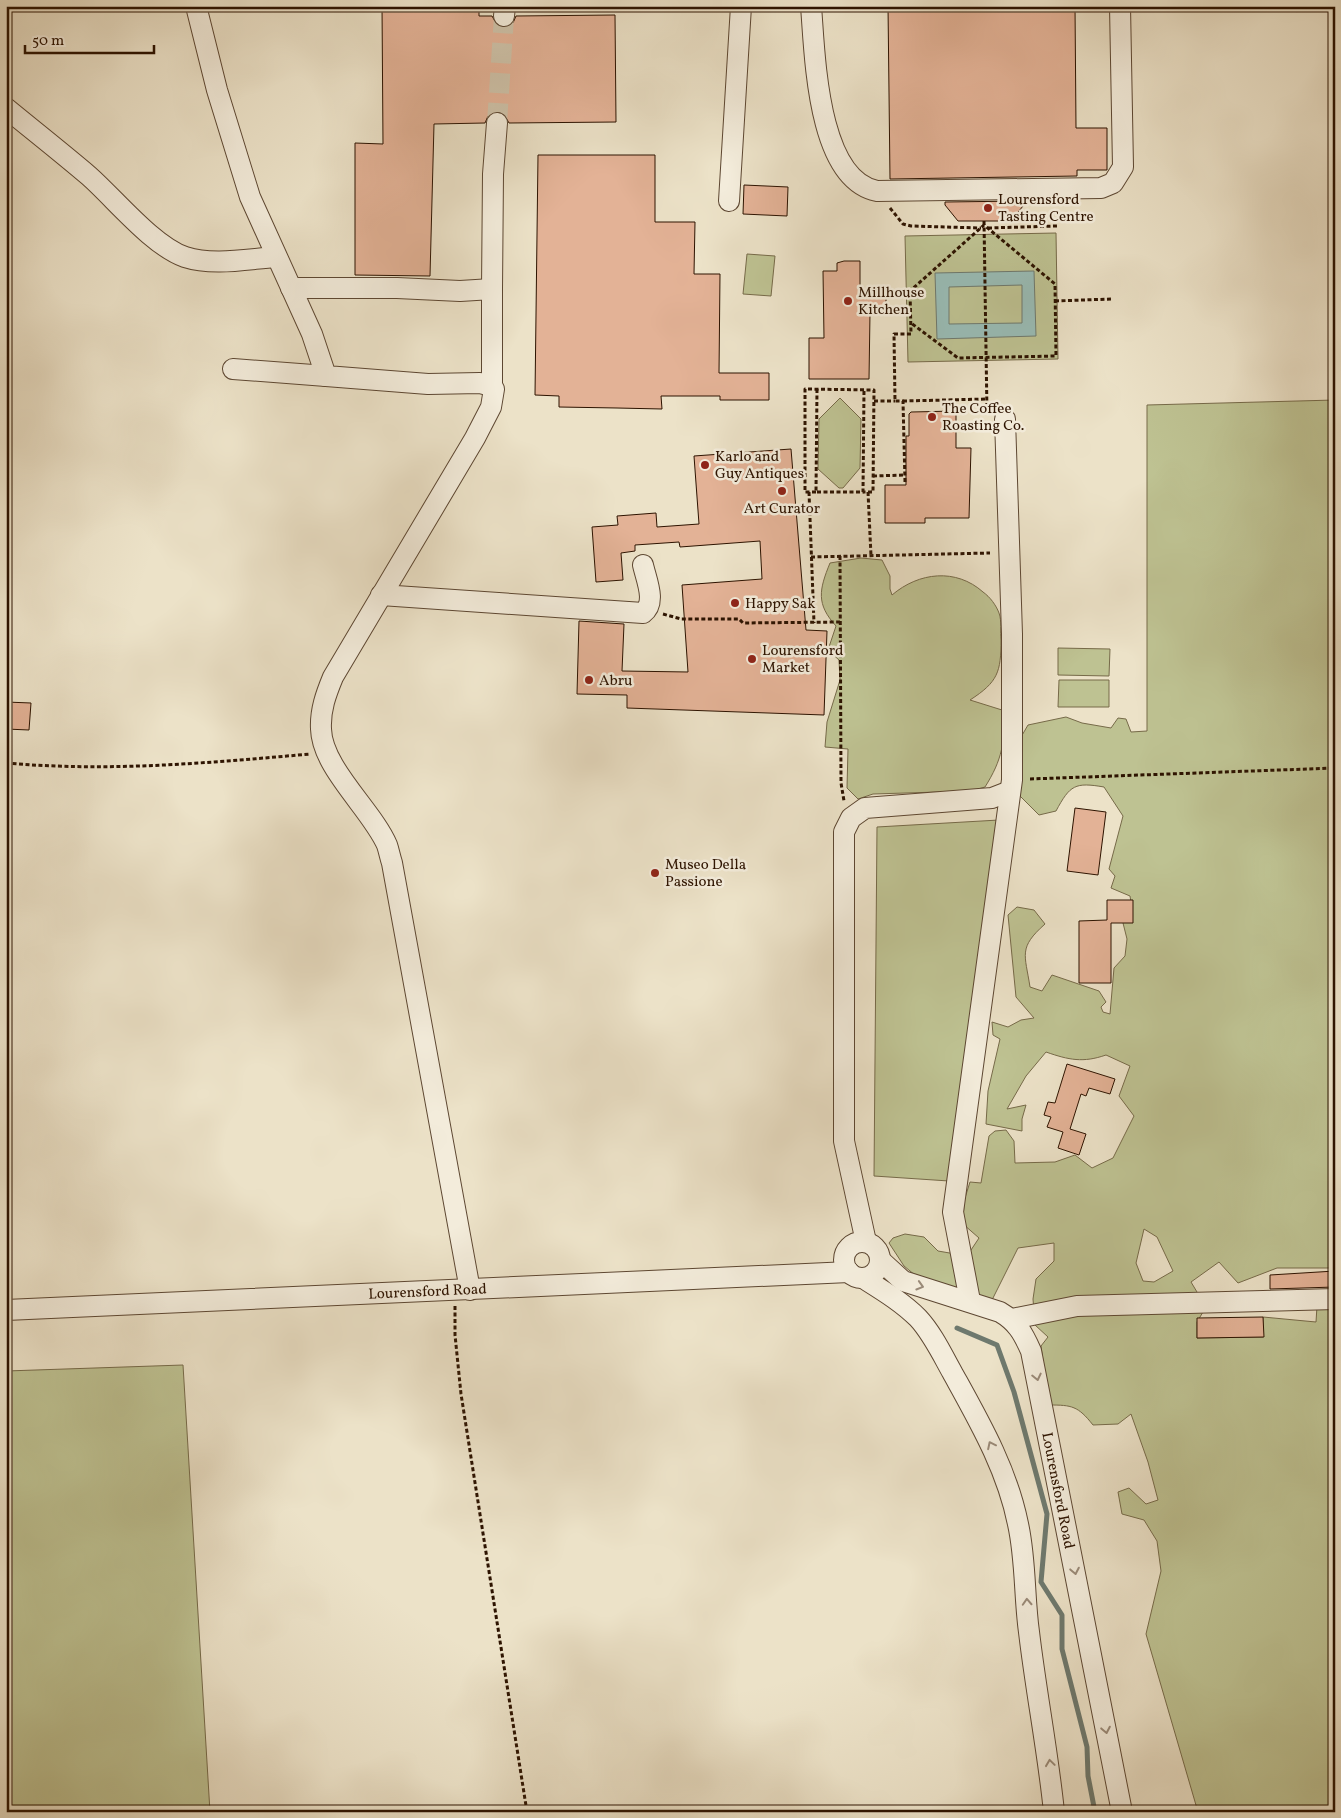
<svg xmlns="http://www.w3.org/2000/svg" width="1341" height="1818" viewBox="0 0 1341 1818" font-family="Vollkorn,serif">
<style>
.green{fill:#bec292;stroke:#766a49;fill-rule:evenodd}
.water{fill:#99bdb7;stroke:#6e796e;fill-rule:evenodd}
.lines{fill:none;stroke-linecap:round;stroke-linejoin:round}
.stream{stroke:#6e796e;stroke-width:5}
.building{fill:#e3b296;stroke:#2d1300}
.minor-tunnel{stroke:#cfc3aa;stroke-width:20;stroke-dasharray:20 10;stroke-linecap:butt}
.minor-casing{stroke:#5d4732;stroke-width:22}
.path{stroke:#2d1300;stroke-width:3;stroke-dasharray:4 2.5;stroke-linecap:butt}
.minor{stroke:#f3ecdb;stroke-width:20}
.oneway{stroke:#9a8a78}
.poi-dot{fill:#8f2418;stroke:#f3ecdb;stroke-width:2}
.labels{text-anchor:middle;stroke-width:5;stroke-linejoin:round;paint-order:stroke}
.poi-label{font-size:15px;fill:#2d1300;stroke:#f3ecdb;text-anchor:start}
.street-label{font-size:15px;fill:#2d1300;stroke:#f3ecdb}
</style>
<rect width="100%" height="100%" fill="#ece2c8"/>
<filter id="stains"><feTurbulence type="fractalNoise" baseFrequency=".004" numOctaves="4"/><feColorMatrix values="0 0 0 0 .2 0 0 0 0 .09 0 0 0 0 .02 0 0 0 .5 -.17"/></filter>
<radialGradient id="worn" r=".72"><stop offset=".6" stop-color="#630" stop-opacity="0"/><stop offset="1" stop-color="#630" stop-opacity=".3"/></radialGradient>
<g class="green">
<path d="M1056 233 1058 359 908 362 905 236Z"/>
<path d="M747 254 775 256 771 296 743 294Z"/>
<path d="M840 398 861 419 860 468 843 488H839L818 469 819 419Z"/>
<path d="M1335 400V1268H1277L1238 1283 1219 1262 1191 1282 1206 1307 1197 1322V1338L1263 1337V1317L1316 1322 1317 1306 1335 1305V1812H1198L1146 1634 1161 1571 1157 1541 1144 1520 1122 1514 1118 1492 1129 1488 1146 1504 1158 1500 1148 1462 1131 1414 1118 1424 1093 1425C1078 1406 1072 1405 1049 1405L1041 1346 1048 1337 1035 1325 1033 1299 1036 1279 1054 1261V1243L1018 1248 992 1300 921 1280 904 1266 889 1243 893 1238 905 1234 924 1237 938 1251 967 1256 979 1238 963 1224 964 1201 970 1182 981 1183 989 1136 995 1131 1006 1130 1014 1141 1015 1163 1055 1162 1075 1155 1092 1168 1113 1158 1134 1116 1119 1096 1130 1066 1106 1055C1083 1063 1069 1060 1046 1052L1026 1076 1007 1109 1026 1105 1022 1119V1131L986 1124 988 1091 1000 1039 993 1035 992 1022 1008 1027 1021 1020 1034 1018 1016 997 1008 915 1017 907 1034 910 1045 924C1018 948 1025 954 1030 987L1042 991 1052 975 1099 991 1106 1002 1101 1007 1103 1012 1110 1014 1114 968 1125 956 1127 939 1123 923 1132 908 1130 896 1111 888 1115 876 1109 869 1123 816 1104 787C1075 782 1070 785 1056 811L1039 815 1017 793 1021 737 1028 725 1066 717 1082 723 1111 728 1118 718 1126 719 1131 732 1147 731V405ZM1144 1229 1157 1237 1173 1271 1154 1282 1143 1281 1136 1263Z"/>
<path d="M861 558 882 560 890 576V589L892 595C919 572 956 568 983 592 990 597 996 605 999 613 1002 621 1000 632 1001 640 1001 672 998 682 970 700L1002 710C1006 741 1002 760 985 787L971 791 873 794 858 799 847 788 848 749 825 747 827 722 840 680 839 660 828 650 836 626C816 604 819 590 830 563Z"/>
<path d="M1058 648 1110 649 1109 676 1058 675Z"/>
<path d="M1059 680H1109V707H1058Z"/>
<path d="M999 820 949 1181 874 1176 877 827Z"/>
<path d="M183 1365 210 1812H6V1371Z"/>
</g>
<path class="water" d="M1034 271 1036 336 937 339 935 273ZM1022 285V323L949 324V287Z"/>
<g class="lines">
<path class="stream" d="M957 1328 997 1345 1014 1392 1047 1514 1041 1582 1062 1615V1649L1087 1747 1088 1776 1095 1812"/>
</g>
<g class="building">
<path d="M382 6H479V16H492L497 25 503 28 513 23 516 16 615 15 616 122 509 123 504 114 497 111 488 116 485 123 434 124 430 276 355 275V143L383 144Z"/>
<path d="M888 6H1075L1076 128H1107V170H1077V176L890 179Z"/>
<path d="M538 155H655V222H695L694 274H720L719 373H769V400H720V396H661L662 409 617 408 559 407V396L535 395Z"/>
<path d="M744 185 788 187 787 216 743 214Z"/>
<path d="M1023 201V206L1011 221H958L945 205V202Z"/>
<path d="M844 261H860V290H881V296H886V311L870 313 869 379H809V338H824L823 271H837V263Z"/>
<path d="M956 411V448H971L969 518H925V523H885V485H906V436H909V414L911 412Z"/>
<path d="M791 449 806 630 827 631 824 715 627 708V695L577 694 579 621 624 624 622 671 688 672 682 585 762 579 760 541 680 547 679 542 635 545V551L621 553 623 580 596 582 592 527 618 525 617 516 656 513 657 527 699 524 694 456Z"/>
<path d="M6 702 31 703 29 730 6 729Z"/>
<path d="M1075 808 1106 812 1098 875 1067 871Z"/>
<path d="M1107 900H1133V923H1111V983H1079V921L1107 920Z"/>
<path d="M1067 1064 1115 1079 1110 1094 1089 1088 1086 1096 1081 1094 1070 1129 1086 1134 1079 1155 1058 1148 1063 1132 1047 1127 1051 1117 1044 1115 1048 1102 1055 1103Z"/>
<path d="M1335 1271V1287L1270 1289V1275Z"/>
<path d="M1263 1317 1264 1337 1197 1338V1318Z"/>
</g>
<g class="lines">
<path class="minor-tunnel" d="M497 123 504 16"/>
<g class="minor-casing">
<g id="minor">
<path d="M196 6 217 90 250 197 312 334 326 376 428 384 480 383 492 386 494 389 491 407 475 438 333 677C326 694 320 710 321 729 322 768 372 810 387 845 389 851 390 857 392 863L470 1290"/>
<path d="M811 6C815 55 817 179 877 191L1101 188 1113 183 1123 167 1120 6"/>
<path d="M504 16 505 6"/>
<path d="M6 108C34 131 62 153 89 176 115 199 153 246 185 257 213 266 247 259 276 257"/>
<path d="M729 201 741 6"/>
<path d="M291 288H397L460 291 492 289V386"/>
<path d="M492 289 493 174 497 123"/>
<path d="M233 369 326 376"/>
<path d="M381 595 643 613C657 603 646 579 643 565"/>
<path d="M866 1242 844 1141V832L851 818 865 808 992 798 1010 791"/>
<circle cx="862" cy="1260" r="18"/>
<path id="s1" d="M880 1260 903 1281 1000 1312C1017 1322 1023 1333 1031 1351L1122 1812"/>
<path d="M863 1278C882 1290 902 1302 918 1318 932 1333 942 1354 952 1372 979 1421 1007 1469 1018 1524 1026 1560 1024 1596 1029 1632 1036 1692 1048 1752 1054 1812"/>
<path d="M970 1301 953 1212 1012 780V634L1005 419"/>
<path id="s2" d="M6 1310 849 1272"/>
<path d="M1012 1319 1077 1306 1335 1299"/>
</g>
</g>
<g class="path">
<path d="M1296 11 1302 6"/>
<path d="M890 208 903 224 911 226 981 228"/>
<path d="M984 221 987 413"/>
<path d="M988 228 1057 226"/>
<path d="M1055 301 1111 299"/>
<path d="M817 389 816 492H863L864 390"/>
<path d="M874 401H895"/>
<path d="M903 401 987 399"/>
<path d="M873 476 905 475"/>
<path d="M905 482 903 401H895L894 334H911L910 291 984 225 1055 284 1056 356 958 358 911 323"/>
<path d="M809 492 814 623"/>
<path d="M816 492H805V389L874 390 873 492H863"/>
<path d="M868 492 871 556"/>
<path d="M840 556 841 783 844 801"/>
<path d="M811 557 990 553"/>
<path d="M663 614 681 619H739L743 623 840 622"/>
<path d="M6 763C109 772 208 763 310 754"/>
<path d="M1030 779 1335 768"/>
<path d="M455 1306V1335L461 1394 527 1812"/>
</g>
<use href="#minor" class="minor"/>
</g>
<defs><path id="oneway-chevron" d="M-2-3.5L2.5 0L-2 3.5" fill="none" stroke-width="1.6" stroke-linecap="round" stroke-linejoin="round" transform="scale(1.25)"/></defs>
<g class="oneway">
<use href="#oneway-chevron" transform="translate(920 1286) rotate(17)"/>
<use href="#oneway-chevron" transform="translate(1037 1377) rotate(77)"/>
<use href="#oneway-chevron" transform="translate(991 1445) rotate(-116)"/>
<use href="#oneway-chevron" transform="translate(1075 1571) rotate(79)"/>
<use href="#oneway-chevron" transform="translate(1027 1602) rotate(-93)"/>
<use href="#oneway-chevron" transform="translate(1106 1730) rotate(79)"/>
<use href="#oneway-chevron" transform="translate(1050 1763) rotate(-98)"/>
</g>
<g class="poi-dot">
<circle cx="988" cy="208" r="5"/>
<circle cx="848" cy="301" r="5"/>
<circle cx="932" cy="417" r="5"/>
<circle cx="705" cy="465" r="5"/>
<circle cx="782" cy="491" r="5"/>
<circle cx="735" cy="603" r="5"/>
<circle cx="752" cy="659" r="5"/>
<circle cx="589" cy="680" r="5"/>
<circle cx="655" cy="873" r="5"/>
</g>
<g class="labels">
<g class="poi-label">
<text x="998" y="204">Lourensford<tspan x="998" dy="17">Tasting Centre</tspan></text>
<text x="858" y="297">Millhouse<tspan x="858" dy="17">Kitchen</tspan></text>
<text x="942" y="413">The Coffee<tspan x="942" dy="17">Roasting Co.</tspan></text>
<text x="715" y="461">Karlo and<tspan x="715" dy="17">Guy Antiques</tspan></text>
<text x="782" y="513" text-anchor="middle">Art Curator</text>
<text x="745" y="608">Happy Sak</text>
<text x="762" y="655">Lourensford<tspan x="762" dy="17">Market</tspan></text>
<text x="599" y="685">Abru</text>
<text x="665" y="869">Museo Della<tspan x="665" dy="17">Passione</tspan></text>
</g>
<g class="street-label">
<text dy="5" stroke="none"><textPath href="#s2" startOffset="422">Lourensford Road</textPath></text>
<text dy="5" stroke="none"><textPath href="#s1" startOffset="326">Lourensford Road</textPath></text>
</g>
</g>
<rect width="1341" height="1818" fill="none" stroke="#ece2c8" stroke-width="25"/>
<rect x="8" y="8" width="1326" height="1803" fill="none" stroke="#2d1300" stroke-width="2.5"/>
<rect x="12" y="12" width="1316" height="1793" fill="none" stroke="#2d1300"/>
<path d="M25 45v8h129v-8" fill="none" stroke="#2d1300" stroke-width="2.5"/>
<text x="32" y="45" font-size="15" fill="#2d1300" stroke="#f3ecdb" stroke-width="4" paint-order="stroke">50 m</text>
<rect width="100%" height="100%" filter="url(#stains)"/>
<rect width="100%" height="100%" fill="url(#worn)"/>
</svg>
